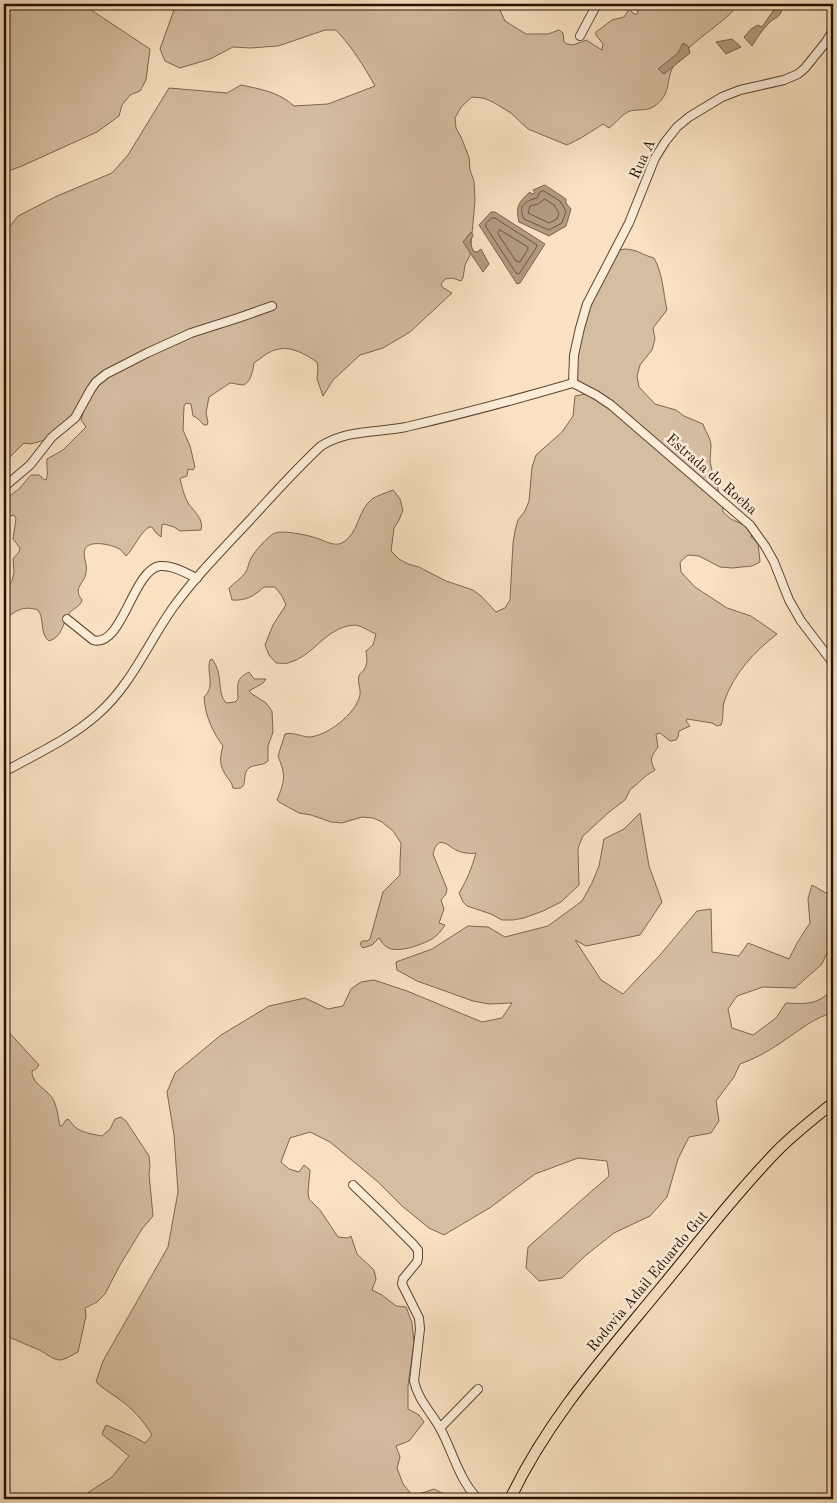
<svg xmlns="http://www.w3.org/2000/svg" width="837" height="1503" viewBox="0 0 837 1503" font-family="'Old Standard TT',serif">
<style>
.green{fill:#d5bda0;stroke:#7e6650}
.water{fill:#b29a7f;stroke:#7b634c}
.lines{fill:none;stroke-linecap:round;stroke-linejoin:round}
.shore{stroke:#6d5540;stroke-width:1}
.minor-casing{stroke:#5c4430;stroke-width:10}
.major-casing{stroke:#281000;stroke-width:12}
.minor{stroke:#fbecd7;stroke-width:8}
.major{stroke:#f9e1c1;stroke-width:10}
.labels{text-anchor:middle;stroke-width:5;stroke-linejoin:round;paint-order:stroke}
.street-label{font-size:15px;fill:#281000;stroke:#fbecd7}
</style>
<rect width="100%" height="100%" fill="#f9e1c1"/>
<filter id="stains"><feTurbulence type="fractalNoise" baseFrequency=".004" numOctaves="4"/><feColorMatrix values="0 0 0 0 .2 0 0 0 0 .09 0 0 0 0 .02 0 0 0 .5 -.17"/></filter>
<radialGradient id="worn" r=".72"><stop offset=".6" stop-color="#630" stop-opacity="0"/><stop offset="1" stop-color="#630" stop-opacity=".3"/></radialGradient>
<g class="green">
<path d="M4 4H82L150 49 146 80 140 91 130 95 122 105 119 116 97 132 22 166 6 172 4 171Z"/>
<path d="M176 4H497L505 21 526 34H548L559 30 563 33 564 42 567 44 573 45 586 40 602 50 603 44 596 35V32L612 20 624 17 629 9 634 14H637L638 11 635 4H739C720 28 689 40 673 67 665 82 672 95 653 107 646 111 638 109 630 111 622 114 616 123 609 128L603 124 581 138 567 145 528 129 511 113 493 102 483 98 472 97 461 107 455 118 456 128 461 137 469 157 470 170 474 181 475 201 470 255 465 265 463 278 461 281 452 278 445 279 441 284 442 287 452 293 410 332 383 348 360 355 333 380 323 396 317 379 318 368 317 362C307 355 291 346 279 349 270 350 261 358 254 363 253 370 251 383 243 385 239 385 234 383 230 383L209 397 206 413 208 422 207 425H204L197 418 193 416 191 404 186 403 184 406 183 430 190 446 195 467 193 470 188 469 187 476 181 478 180 479C182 487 184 496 188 503 194 512 204 518 201 530L180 531 174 527 164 524 162 525 161 537 156 533 152 527H149C139 534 135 547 126 556 125 555 122 551 121 550 114 545 90 539 85 549 82 556 88 564 86 572 85 584 72 587 82 600 80 608 72 608 68 615 63 624 61 638 49 641 39 633 45 619 38 610 23 605 14 611 4 621V591L12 581 14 572 13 559 19 552 20 548 13 539 16 519 14 515 4 518V500L19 489 31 475H39L45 480H46C49 472 46 466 47 459L63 450 86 427 81 420 85 406 84 394 74 415 48 439 31 444 24 443 4 463V234L18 216 57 196 112 173 128 155 169 88 227 93 241 85C260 89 279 92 294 106L328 104 375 86C364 66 352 47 336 30H325L278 46 250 48 233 47 210 59 180 68 165 61 160 49Z"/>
<path d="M624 249C637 249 642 255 654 258 663 274 663 292 667 310L653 328 655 339 652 350 640 365 637 376 639 387 655 404 676 410 684 416 703 424C705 431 711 438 711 446 711 453 709 459 711 466 714 482 722 495 723 512L731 519 753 529 751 537 758 543 760 562 752 566 732 568 720 567 699 556 688 555 680 562 681 572 695 587 727 608 751 616 777 634C754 652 734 673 724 702 722 710 724 718 721 725L717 726 712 723 687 719 686 721 690 726 679 731 678 737 676 740 670 741 660 733 656 734 658 747C651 757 649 759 655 770L647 775 630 790 625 800 608 813 583 836 578 848 579 885 561 902 543 911 524 918 513 920H502L491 914 467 906 463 902 459 893C467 880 472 867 476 853 471 854 461 853 456 850 447 845 438 834 433 854L447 889 446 894 441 900 444 909 439 923 445 925C442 930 437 936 432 939 421 945 397 954 387 947 383 945 382 942 379 938L372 945 363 948 360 944 362 941H367L370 939 383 892 400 875V862L401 843 393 831 382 822 373 818 362 817 342 823 331 822 311 815 299 813 279 802 277 800C285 780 286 776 278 756L285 734C293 732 300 736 308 737 326 737 356 714 360 695 361 689 357 681 359 676 360 673 362 672 364 670 368 663 367 658 366 651L373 645 376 634C371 632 360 625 355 625 352 625 350 626 347 626 323 632 312 657 288 663 285 664 280 663 276 663L269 655 265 645 273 625 286 605 282 596 275 587H264C254 596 246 601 232 600L229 588C234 583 242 578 246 572 248 568 249 562 251 558 255 551 268 536 275 533 283 530 308 535 316 538 324 540 333 547 342 543 359 534 357 511 372 499 378 495 386 493 393 490L400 499 403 510 399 520 394 528 391 551 399 559 408 564 419 567 446 581 473 590 481 596 496 612 505 608 510 600 513 543 515 531 518 520 525 511 529 501 532 467 536 455 562 432 573 416 575 396 586 394 577 381 574 371 573 358 589 305 614 252Z"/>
<path d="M212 659C224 674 216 692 226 703L235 702 238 699C238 685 235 679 249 672L254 679H266L263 683 249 691 252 694 266 703 272 711 273 732 268 746V761C263 766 254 764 249 768 240 775 251 791 233 788 232 782 228 779 225 774 219 764 220 757 223 746 212 731 205 715 204 697 216 686 206 673 210 660Z"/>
<path d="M640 813 649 866 662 902 640 935 586 946 575 940 601 980 623 994 660 955 697 911 711 909 712 952 739 956 748 943 789 959 797 943 810 923 808 899 812 885 833 897V939L822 964 795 988 763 987 737 996 728 1009 732 1028 753 1035 776 1018 786 1003C808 1004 817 1005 833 989V1012C825 1015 816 1019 808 1024 784 1040 768 1054 740 1064L734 1077 716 1101 719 1121 711 1133 689 1137 678 1159 667 1197 650 1216 614 1233 585 1256 562 1278 539 1281 526 1268 528 1247 609 1176 607 1161 578 1158 535 1174 491 1207 444 1235 429 1228 402 1206 378 1182 330 1142 310 1132 290 1138 281 1162 289 1169 299 1172 304 1165 310 1170 308 1192 309 1199 320 1210 338 1237 348 1238 351 1236 357 1254 374 1270 376 1279 372 1290 382 1295 396 1306 406 1307 412 1323 414 1343 408 1386V1409L419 1415 424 1422 409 1441 396 1446 400 1457 397 1468 403 1484 413 1496 434 1489 454 1499H78L112 1477 129 1456 102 1434 106 1425 134 1437 145 1443 152 1435C144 1421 132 1408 119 1399 111 1393 103 1389 96 1382L103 1361 168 1247 178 1192 174 1135 167 1092 175 1073 221 1035 269 1006 305 998 328 1009 343 1006 351 989 361 982 374 980 407 991 482 1022 502 1018 512 1003 489 1004 473 1001 417 981 397 970 396 962 432 949 468 926 488 927 505 937 548 926 582 901 592 883 599 866 604 839 624 829Z"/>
<path d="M4 1027 39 1065 36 1069 32 1071C31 1083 47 1089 53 1099 57 1106 58 1118 60 1126H62L66 1120 68 1119C70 1121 72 1124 74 1126 81 1133 93 1134 102 1136L110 1129 115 1119 121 1117 126 1121 149 1156 150 1166 149 1174 153 1216 142 1229 120 1265 105 1294 97 1302 85 1308 86 1316 78 1352C72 1355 65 1360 59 1360 51 1359 45 1352 37 1349 26 1344 15 1340 4 1335Z"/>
</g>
<g class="water">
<path d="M777 5H783C780 20 777 15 769 23 762 30 757 38 752 46L744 37 751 29 758 25 762 27Z"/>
<path d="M732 39 741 47 726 54 716 42Z"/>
<path d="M683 43 688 46 690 53 664 74 658 69 678 53Z"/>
<path d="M545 185 566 199V203L571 209 566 226 549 236 519 222C515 207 519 201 530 192L532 194 535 193 533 190Z"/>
<path d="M491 212H495L545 244 520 283 517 284 479 225Z"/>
<path d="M471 232 473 236 470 241 473 251 477 252 481 249 489 264 483 272 463 242Z"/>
</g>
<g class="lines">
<g class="shore">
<path d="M544 191 560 201 566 211 562 223 549 230 524 219C517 205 526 201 537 198L540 192Z"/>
<path d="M545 199 554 205 559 213 557 219 549 223 528 213 530 206 538 204Z"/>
<path d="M492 218H495L537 245 536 248 519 274 516 273 486 227V224Z"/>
<path d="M500 230 528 247V249L520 262 516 261 498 234Z"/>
</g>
<g class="minor-casing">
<g id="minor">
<path d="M580 36 597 4"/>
<path d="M573 383 574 355 580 328 587 304 629 223 655 158 665 142 677 127 689 117 722 97 740 90 784 80 798 74 805 68 826 42 833 30"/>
<path d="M573 383 596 395 611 405 750 525 765 546 774 562 789 600 801 621 833 663"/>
<path d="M4 487 30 465 52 437 75 418 91 389 96 382 106 374 147 353 191 333 238 318 272 306"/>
<path d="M67 619 93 640C122 649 133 569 160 566 173 565 185 573 197 578"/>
<path d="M4 772C36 754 70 739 98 714 131 685 147 645 172 609 195 577 223 549 250 520 273 495 296 469 321 446 349 429 376 433 406 427 462 414 518 399 573 383"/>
<path d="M353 1185 384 1215 413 1244 418 1250V1258L417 1262 403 1279 402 1284 419 1318 420 1329 414 1381C418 1400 431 1412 440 1428 453 1452 459 1480 478 1499"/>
<path d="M440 1428 478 1389"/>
</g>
</g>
<g class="major-casing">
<path id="major" d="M510 1499C548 1419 604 1357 660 1289 698 1243 736 1193 778 1150 795 1133 814 1118 833 1103"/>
</g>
<use href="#minor" class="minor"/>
<use href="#major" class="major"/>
</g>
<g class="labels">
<g class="street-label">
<text transform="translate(642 159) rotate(-65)" y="5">Rua A</text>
<text transform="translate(712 474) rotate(41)" y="5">Estrada do Rocha</text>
<text transform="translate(647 1281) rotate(-50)" y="5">Rodovia Adail Eduardo Gut</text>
</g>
</g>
<rect width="837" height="1503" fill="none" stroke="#f9e1c1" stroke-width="20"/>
<rect x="5" y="5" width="827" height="1493" fill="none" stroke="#281000" stroke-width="2.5"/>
<rect x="10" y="10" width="817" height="1483" fill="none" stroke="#281000"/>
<rect width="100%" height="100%" filter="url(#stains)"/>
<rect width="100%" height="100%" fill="url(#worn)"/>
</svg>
